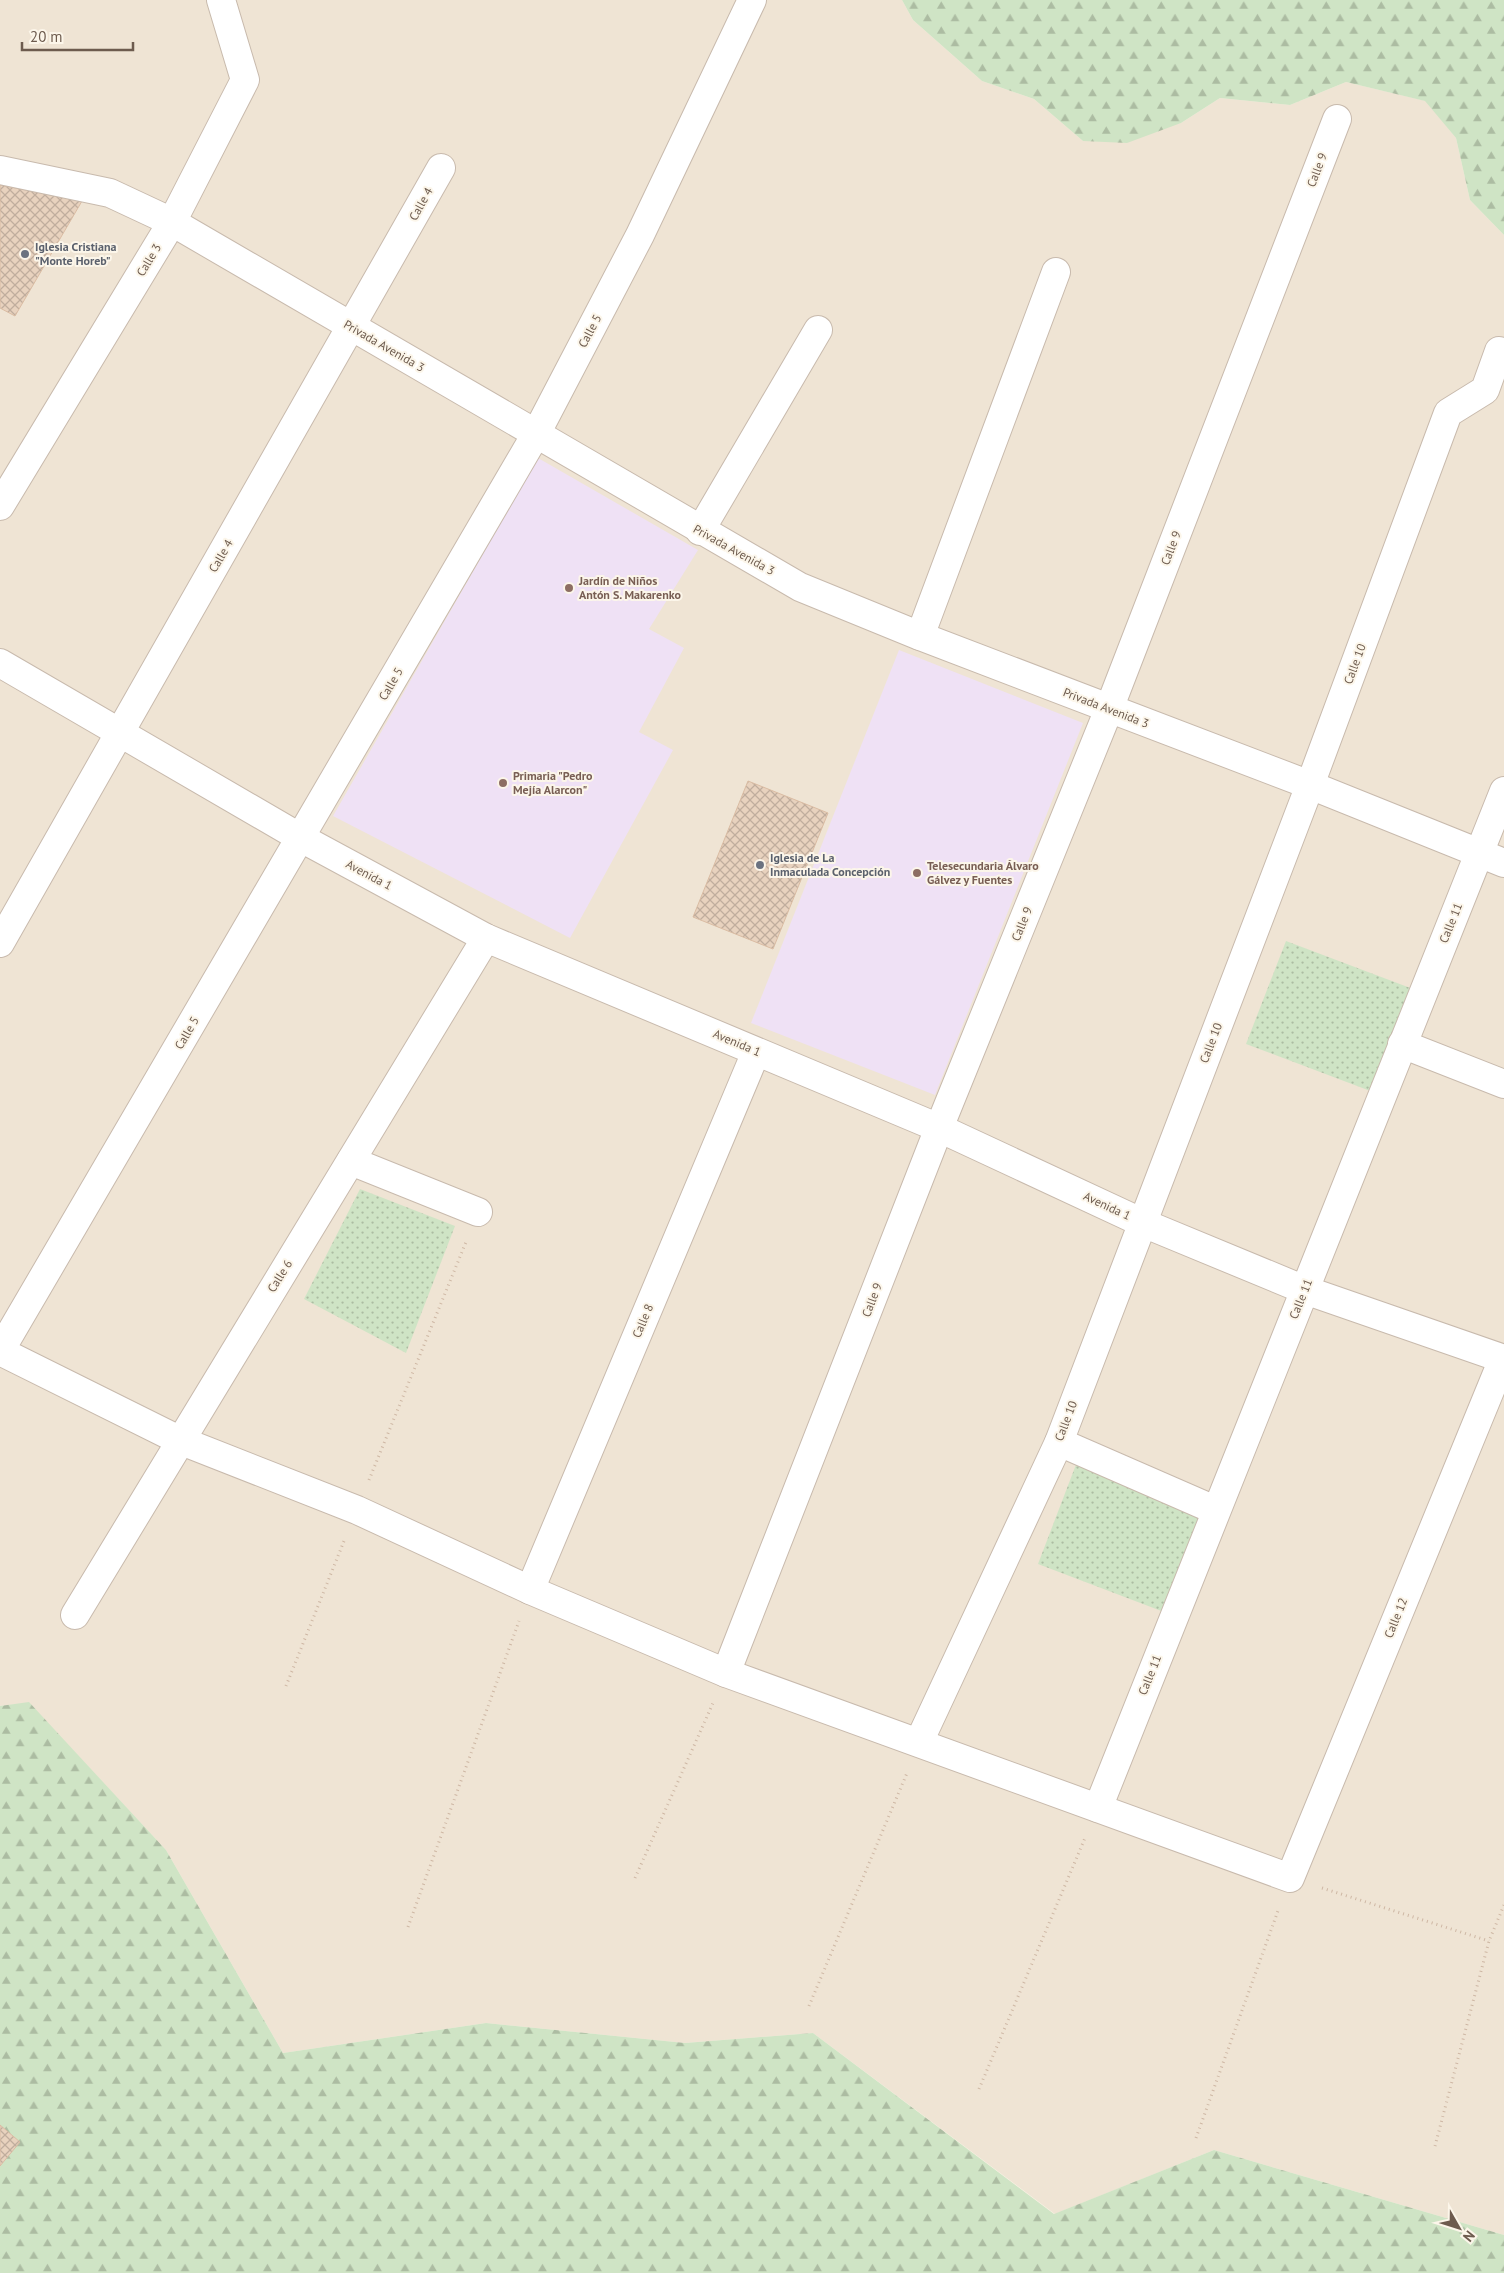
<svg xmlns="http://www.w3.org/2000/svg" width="1504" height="2273" viewBox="0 0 1504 2273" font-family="'PT Sans',sans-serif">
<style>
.residential{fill:#efe4d4}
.education{fill:#efe1f5}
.grass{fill:url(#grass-dots)}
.forest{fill:url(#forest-firs)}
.building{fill:url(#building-cross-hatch);stroke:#dabca3}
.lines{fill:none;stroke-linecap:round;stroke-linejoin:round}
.street-casing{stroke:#c8baad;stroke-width:30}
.path{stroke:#ceb7a4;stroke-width:3;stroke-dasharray:1 4;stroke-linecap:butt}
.street{stroke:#fff;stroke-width:28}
.worship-dot{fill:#6b7280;stroke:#fcf6ea;stroke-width:2}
.education-dot{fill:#8d6e63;stroke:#fcf6ea;stroke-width:2}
.labels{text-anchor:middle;stroke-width:4;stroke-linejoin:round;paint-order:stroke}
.street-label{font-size:12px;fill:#6d5b4e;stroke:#fcf6ea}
.worship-label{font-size:12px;font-weight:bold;fill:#5b616d;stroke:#fcf6ea;text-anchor:start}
.education-label{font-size:12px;font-weight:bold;fill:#785e54;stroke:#fcf6ea;text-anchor:start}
</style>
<defs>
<pattern id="grass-dots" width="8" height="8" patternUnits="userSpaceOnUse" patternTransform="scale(1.25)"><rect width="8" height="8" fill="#cfe4c5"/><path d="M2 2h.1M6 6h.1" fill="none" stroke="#acbca2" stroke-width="1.8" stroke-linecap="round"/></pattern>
<pattern id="forest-firs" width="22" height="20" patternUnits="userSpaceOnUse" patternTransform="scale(1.25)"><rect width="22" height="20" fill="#cfe4c5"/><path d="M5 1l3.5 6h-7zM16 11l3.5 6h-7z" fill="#acbca2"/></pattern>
<pattern id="building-cross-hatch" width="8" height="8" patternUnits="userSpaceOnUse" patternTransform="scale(1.25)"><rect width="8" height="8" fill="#e8d2be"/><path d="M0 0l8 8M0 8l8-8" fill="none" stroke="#c0ad9d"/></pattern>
</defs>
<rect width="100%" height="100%" fill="#f8f2e4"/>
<path class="residential" d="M0 0H902L913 20 982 81 1034 99 1083 141 1181 123 1220 98 1290 105 1346 82 1426 101 1456 138 1470 200 1504 235V2235L1214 2150 1055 2214 813 2033 685 2043 486 2023 283 2053 166 1850 29 1703 0 1706Z"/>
<g class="education">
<path d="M538 458 698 550 649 629 684 648 639 732 673 750 570 938 333 816Z"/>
<path d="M899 650 1083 723 935 1095 751 1023Z"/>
</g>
<g class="grass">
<path d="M1286 941 1413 989 1373 1092 1246 1044Z"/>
<path d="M360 1189 455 1226 406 1353 304 1299Z"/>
<path d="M1077 1462 1203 1510 1164 1612 1038 1564Z"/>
</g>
<g class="forest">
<path d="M902 0H1504V235L1470 200 1456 138 1425 101 1346 82 1290 105 1220 98 1181 123 1127 143 1083 141 1034 99 982 81 913 20Z"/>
<path d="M29 1702 166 1850 283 2053 486 2023 685 2043 813 2033 1054 2214 1214 2150 1504 2235V2273H0V1706Z"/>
</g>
<g class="building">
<path d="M0 185 82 201 15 316 0 308Z"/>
<path d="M748 781 828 813 773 949 693 917Z"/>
<path d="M0 2125 20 2142 0 2166Z"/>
</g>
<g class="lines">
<g class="street-casing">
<g id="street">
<path d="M752 0 640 235 536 434 0 1351 179 1440 357 1510 530 1590 726 1673 1290 1878 1503 1359"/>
<path d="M0 170 110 193 172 222 800 587 920 636 1310 785 1504 863"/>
<path d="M0 506 172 222 245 80 221 0"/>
<path d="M700 531 818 330"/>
<path d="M920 636 1056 272"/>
<path d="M0 663 301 838 486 938 939 1128 1143 1223 1305 1290 1504 1359"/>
<path d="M0 943 441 168"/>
<path d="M1402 1044 1504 1084"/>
<path d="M351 1161 478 1212"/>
<path d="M1059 1442 1215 1510"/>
<path d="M530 1590 756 1052"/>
<path d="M75 1615 486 938"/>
<path d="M726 1673 939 1128 1109 709 1337 119"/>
<path d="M919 1742 1059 1442 1310 785 1448 413 1485 390 1499 351"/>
<path d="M1098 1808 1504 791"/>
</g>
</g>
<g class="path">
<path d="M369 1480 466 1242"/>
<path d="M286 1686 344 1541"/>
<path d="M635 1878 713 1703"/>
<path d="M1322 1888 1489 1941"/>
<path d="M408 1927 519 1621"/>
<path d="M809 2006 907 1773"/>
<path d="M979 2089 1085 1838"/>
<path d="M1196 2138 1279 1908"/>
<path d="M1435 2146 1489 1941 1504 1905"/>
</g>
<use href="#street" class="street"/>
</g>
<g class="worship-dot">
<circle cx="25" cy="254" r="5"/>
<circle cx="760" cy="865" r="5"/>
</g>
<g class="education-dot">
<circle cx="569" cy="588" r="5"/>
<circle cx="503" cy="783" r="5"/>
<circle cx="917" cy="873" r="5"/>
</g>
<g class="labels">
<g class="street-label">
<text transform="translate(1317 170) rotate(-69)" y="4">Calle 9</text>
<text transform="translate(421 204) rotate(-61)" y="4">Calle 4</text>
<text transform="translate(149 260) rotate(-59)" y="4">Calle 3</text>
<text transform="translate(590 331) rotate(-62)" y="4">Calle 5</text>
<text transform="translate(384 346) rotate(30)" y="4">Privada Avenida 3</text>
<text transform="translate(1171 548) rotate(-69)" y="4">Calle 9</text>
<text transform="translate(734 550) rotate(29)" y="4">Privada Avenida 3</text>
<text transform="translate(221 556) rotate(-60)" y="4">Calle 4</text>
<text transform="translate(1355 664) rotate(-70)" y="4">Calle 10</text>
<text transform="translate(391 684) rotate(-60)" y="4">Calle 5</text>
<text transform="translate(1106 708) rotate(21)" y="4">Privada Avenida 3</text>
<text transform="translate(369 875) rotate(28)" y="4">Avenida 1</text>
<text transform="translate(1451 923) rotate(-68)" y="4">Calle 11</text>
<text transform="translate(1022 924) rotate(-68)" y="4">Calle 9</text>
<text transform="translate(187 1033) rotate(-60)" y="4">Calle 5</text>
<text transform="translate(737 1043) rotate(23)" y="4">Avenida 1</text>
<text transform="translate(1211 1043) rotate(-69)" y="4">Calle 10</text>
<text transform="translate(1107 1206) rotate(25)" y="4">Avenida 1</text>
<text transform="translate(280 1276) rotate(-58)" y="4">Calle 6</text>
<text transform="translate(1301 1299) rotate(-68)" y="4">Calle 11</text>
<text transform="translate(872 1300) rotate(-69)" y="4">Calle 9</text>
<text transform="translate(643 1321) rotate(-67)" y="4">Calle 8</text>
<text transform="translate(1066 1421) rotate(-69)" y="4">Calle 10</text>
<text transform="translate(1396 1618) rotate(-68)" y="4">Calle 12</text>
<text transform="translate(1150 1675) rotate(-68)" y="4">Calle 11</text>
</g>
<g class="worship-label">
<text x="35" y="251">Iglesia Cristiana<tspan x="35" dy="14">"Monte Horeb"</tspan></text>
<text x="770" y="862">Iglesia de La<tspan x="770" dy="14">Inmaculada Concepción</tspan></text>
</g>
<g class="education-label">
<text x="579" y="585">Jardín de Niños<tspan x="579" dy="14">Antón S. Makarenko</tspan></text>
<text x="513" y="780">Primaria "Pedro<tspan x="513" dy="14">Mejía Alarcon"</tspan></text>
<text x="927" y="870">Telesecundaria Álvaro<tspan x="927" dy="14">Gálvez y Fuentes</tspan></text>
</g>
</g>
<g transform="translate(1459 2228) rotate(129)" stroke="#fcf6ea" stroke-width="4" paint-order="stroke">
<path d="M0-4L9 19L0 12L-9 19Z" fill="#6d5b4e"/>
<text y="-8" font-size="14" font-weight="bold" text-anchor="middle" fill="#6d5b4e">N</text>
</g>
<path d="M22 42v8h111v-8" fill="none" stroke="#6d5b4e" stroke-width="2.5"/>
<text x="30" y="42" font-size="15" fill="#6d5b4e" stroke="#fcf6ea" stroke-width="4" paint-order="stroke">20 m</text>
</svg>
